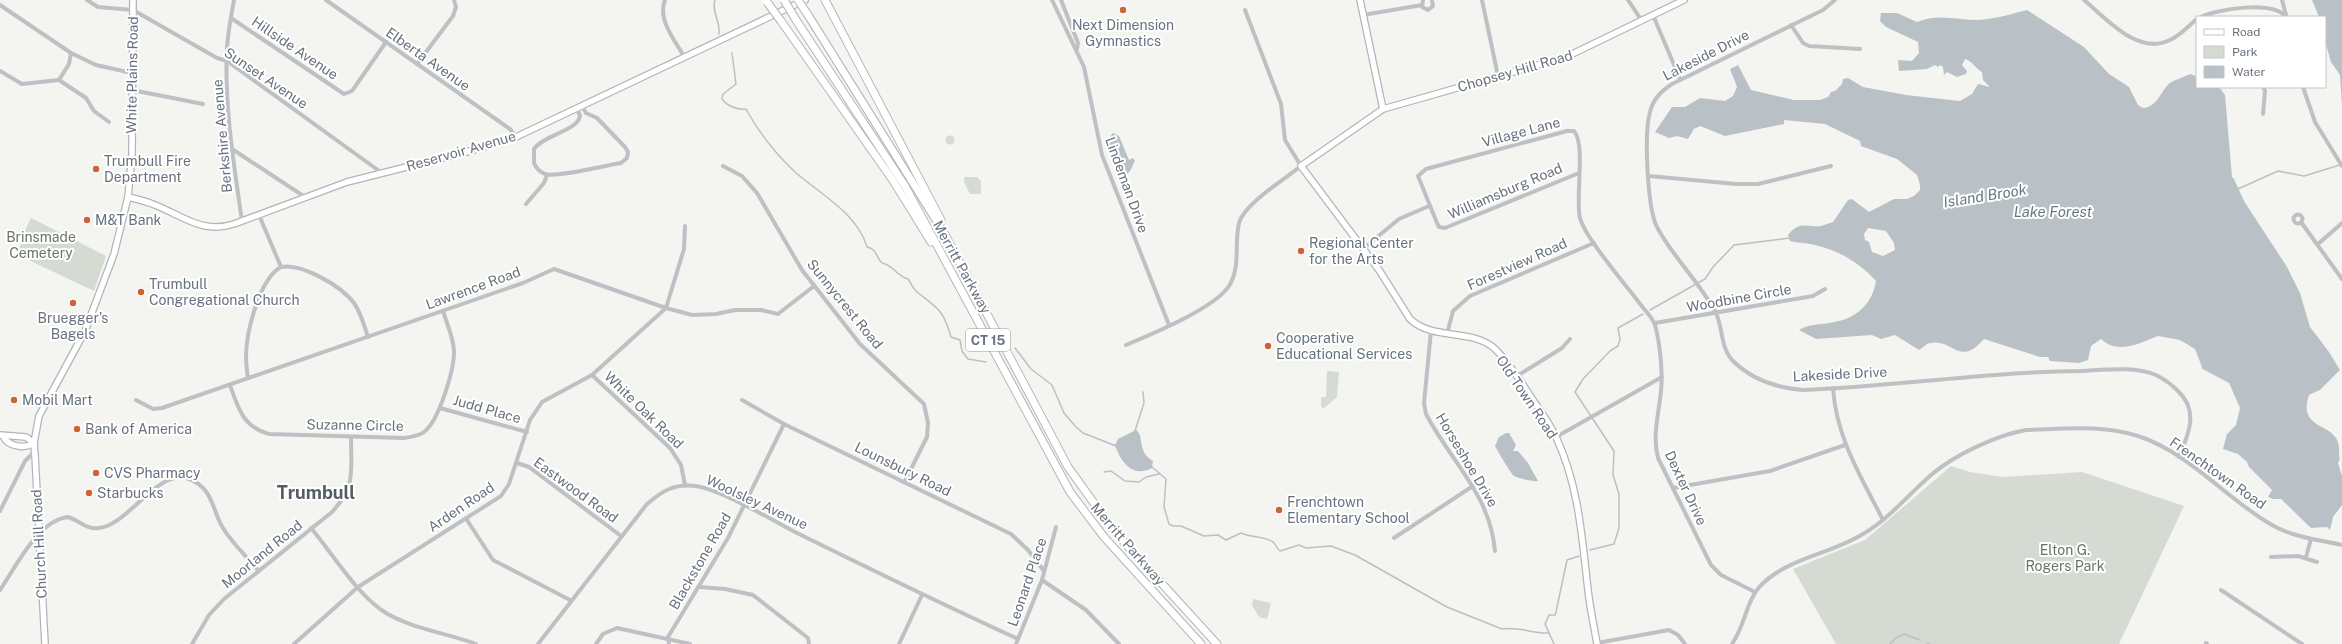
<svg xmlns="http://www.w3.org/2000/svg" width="2342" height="644" viewBox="0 0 2342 644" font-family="'Public Sans',sans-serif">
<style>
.green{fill:#d5dad2}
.water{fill:#b9c1c6;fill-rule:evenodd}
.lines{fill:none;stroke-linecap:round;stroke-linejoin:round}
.stream{stroke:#b9c1c6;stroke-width:1.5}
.secondary-casing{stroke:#b2b6ba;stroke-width:8}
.highway-casing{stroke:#b3b5b8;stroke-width:9}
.street{stroke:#bec0c4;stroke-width:4}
.secondary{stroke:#fff;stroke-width:5.5}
.highway{stroke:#fff;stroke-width:7}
.highway-bridge-casing{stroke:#b3b5b8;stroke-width:9;stroke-linecap:butt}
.highway-bridge{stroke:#fff;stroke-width:7}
.poi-dot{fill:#cb6539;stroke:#fff;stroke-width:1.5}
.labels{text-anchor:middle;stroke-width:4;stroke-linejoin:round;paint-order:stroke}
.shield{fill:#fff;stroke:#959ca5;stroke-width:1}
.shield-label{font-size:13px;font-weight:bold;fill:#67727e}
.poi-label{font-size:14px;fill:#67727e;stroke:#fff;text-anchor:start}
.street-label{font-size:14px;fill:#67727e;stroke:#fff}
.park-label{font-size:14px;fill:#677665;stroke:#fff}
.water-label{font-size:15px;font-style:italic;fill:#687982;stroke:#fff}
.district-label{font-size:18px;font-weight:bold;fill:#545c64;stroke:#fff}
</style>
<rect width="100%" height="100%" fill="#f4f4f1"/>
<g class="green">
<circle cx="950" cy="140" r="4.5"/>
<path d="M964 177H977L981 181V194H970L964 182Z"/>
<path d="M31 218 106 256 94 291 18 255 23 235Z"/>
<path d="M1327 371 1339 372 1337 397 1323 409 1321 406V397H1326Z"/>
<path d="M1951 466 1970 472 2003 477 2082 472 2184 506 2119 644H1836L1793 569 1865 540Z"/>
<path d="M1253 599 1271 603 1267 619 1259 617 1252 605Z"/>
</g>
<g class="water">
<path d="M2312 0H2342V105L2340 75 2331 62 2325 41V17H2319Z"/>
<path d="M2027 10 2084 47 2109 74 2129 87 2138 105 2143 108C2158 107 2160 91 2170 83 2176 79 2184 77 2191 74L2197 77V87H2219L2225 95 2232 177 2234 179 2244 201 2287 267 2300 293 2310 327 2329 352 2340 370 2320 390 2309 395C2296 434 2342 420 2339 452 2339 457 2341 459 2338 463L2342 476V505L2333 517 2330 530 2327 527 2311 528 2281 499H2273L2268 497 2272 490 2249 467 2247 462 2238 454 2223 449 2227 434 2236 425 2240 408 2229 383 2201 368 2202 367 2195 349 2180 340 2158 336C2140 343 2118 355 2101 339L2091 346 2088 360 2079 363 2050 361 2048 357H2040L1984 339C1959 368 1954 338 1930 343 1926 344 1922 348 1919 350L1895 335 1881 339 1872 335 1816 339 1799 330C1808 324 1818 325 1829 323 1854 320 1872 306 1876 281 1860 263 1838 250 1815 245 1807 243 1798 243 1790 241L1788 235C1801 220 1805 228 1821 226 1825 225 1829 223 1833 222L1848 200 1852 199 1869 212 1894 199H1907L1914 196 1920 190V185L1917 175 1897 159 1861 146 1860 141 1825 124 1784 120V124L1725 136 1700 126 1694 129 1688 139 1677 136 1669 138 1655 132 1672 107H1685L1700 98 1725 101 1733 96 1737 87 1730 69 1738 65 1751 90 1794 100H1820L1828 97 1831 92 1835 91 1842 84 1843 79 1848 78 1863 87 1906 95 1960 101 1972 94 1978 84 1990 87 1983 80 1982 72C1975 68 1972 61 1965 59L1962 65 1967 71 1966 74 1957 77 1947 72 1944 75 1943 67 1940 65 1938 67 1935 65 1927 69 1899 71 1898 60 1912 61 1919 53 1918 42 1886 27 1880 21 1881 13H1897L1917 22C1937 13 1958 20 1978 20 1994 19 2012 14 2027 10ZM1868 228 1886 231 1894 243 1895 250 1883 256 1872 252 1869 242 1865 240 1864 234Z"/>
<path d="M1113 133 1119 136 1129 160 1133 158 1135 161 1130 171 1127 174 1123 171C1122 159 1106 158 1110 137Z"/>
<path d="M1136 430C1145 436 1136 451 1153 461L1152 468C1133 478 1121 463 1115 445L1118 439Z"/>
<path d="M1506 433H1509L1516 445 1513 451H1518L1528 463 1538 481C1534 482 1517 478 1514 476 1511 474 1497 450 1495 446L1499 437Z"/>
</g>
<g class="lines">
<g class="stream">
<path d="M715 0C711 12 721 22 719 34"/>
<path d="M732 53 736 84 723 94 722 99C727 106 737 110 746 109 759 133 776 154 795 172 820 194 857 213 867 247 877 249 876 257 882 263 893 265 897 276 908 279 911 283 913 289 917 292 938 309 943 309 951 337L960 340 962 351 968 359 986 362"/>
<path d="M2238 189 2278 171 2304 176 2340 165"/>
<path d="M1650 310 1705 279 1713 267 1734 245 1790 238"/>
<path d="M1015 348 1031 369 1052 385 1064 413 1076 427 1083 433 1116 446"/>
<path d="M1135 431 1144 403 1143 392"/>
<path d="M1152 467 1166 479 1164 507 1169 524 1173 526H1181L1204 536 1218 535 1226 540 1241 533C1251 538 1267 536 1274 543 1277 546 1276 548 1280 551L1299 545 1306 548 1331 546 1355 555 1447 607 1502 629C1518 626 1533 634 1549 633"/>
<path d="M1104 472 1111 471 1125 481 1139 482 1146 477 1159 474"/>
<path d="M1590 550 1614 544 1619 528V494L1613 475 1614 451 1575 392 1583 379 1610 351 1618 346 1620 339 1618 328 1643 314"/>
<path d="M1927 643 1929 644"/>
<path d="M1554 644 1545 624 1549 615H1555L1556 612 1567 560 1579 556"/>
<path d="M1890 644 1896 638 1904 634 1920 640"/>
</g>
<g class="secondary-casing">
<g id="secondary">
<path d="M1360 0 1383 109"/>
<path d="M128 197C137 199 146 201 155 205 183 216 202 234 234 224L347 182 474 150 516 137 805 0"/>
<path d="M0 435 26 437 34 443"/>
<path d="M3 436C8 447 25 449 34 443"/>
<path d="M45 644 35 455 34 443 39 416 85 331 114 254 128 197 132 154 133 0"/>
<path d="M1597 644C1594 626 1590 608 1588 590 1582 538 1579 486 1556 437 1549 422 1538 408 1529 394 1518 378 1508 361 1494 348 1471 328 1433 341 1410 319L1379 270 1301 166 1383 109 1566 57 1684 0"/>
</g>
</g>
<g class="highway-casing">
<g id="highway">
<path d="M825 0 941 220"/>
<path d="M808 15 943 231 1068 467 1114 531 1217 644"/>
<path d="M796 20 905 186 1070 492 1104 537 1201 644"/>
<path d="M781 21 892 179 931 242"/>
</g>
</g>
<g class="street">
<path d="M87 0 98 7 133 10 217 58 227 61 382 173"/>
<path d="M234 0C231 16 228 32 227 48 224 106 234 165 242 221"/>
<path d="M326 0 510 129 516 137"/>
<path d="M665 0C657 19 675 41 684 56"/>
<path d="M1052 0 1084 67 1102 155 1169 325"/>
<path d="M1061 0 1078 43 1077 49"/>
<path d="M1423 0 1422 7 1428 10 1433 6 1432 0"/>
<path d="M1482 0 1498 76"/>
<path d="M1628 0 1642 21"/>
<path d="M1835 0 1823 10 1672 84C1661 91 1653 99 1650 112 1644 133 1647 211 1658 229 1674 258 1699 282 1715 311 1724 328 1719 347 1734 362 1753 380 1777 388 1803 390 1896 386 1988 372 2081 371 2104 370 2134 366 2156 375 2164 379 2172 385 2178 391 2199 411 2189 433 2179 457"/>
<path d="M2084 0C2107 19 2138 56 2170 40 2181 35 2188 26 2197 19"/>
<path d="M2282 0 2286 15"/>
<path d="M0 5 71 53 96 65 132 73"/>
<path d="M1363 15 1422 5"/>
<path d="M1653 15 1680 79"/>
<path d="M2201 17C2218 9 2273 0 2286 17"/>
<path d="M231 18 344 94 352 91 386 42"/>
<path d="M1791 25 1803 43 1809 46 1860 49"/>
<path d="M71 53 69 64 59 80 86 98 94 111 109 122"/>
<path d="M417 64 453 16 456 7 454 0"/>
<path d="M0 71 22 84 59 80"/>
<path d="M2303 87 2315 122 2342 166"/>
<path d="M132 90 203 104"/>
<path d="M577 108 580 116C578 131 543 135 534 149V163C536 168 540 172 545 174 557 178 606 165 621 163L627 158 628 152 625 147 597 118 586 113 582 106"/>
<path d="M2263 114 2265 91 2263 87"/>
<path d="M232 149 305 197"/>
<path d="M723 166 742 176 757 193 802 270 860 344 924 404 928 423 927 437 905 481"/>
<path d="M1579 173 1445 228 1439 227 1437 223 1418 176 1426 169 1567 131H1574C1586 144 1575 199 1580 218 1585 238 1627 286 1641 305 1645 311 1653 318 1655 325 1660 343 1663 373 1661 391 1659 413 1652 436 1658 458L1711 565 1721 575 1755 592"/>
<path d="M1649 176 1736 184H1758L1831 166"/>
<path d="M526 204 544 183 547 175"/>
<circle cx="2298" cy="219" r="4.5"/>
<path d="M259 215 281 267"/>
<path d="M2301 222 2342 279"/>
<path d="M2318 244 2342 223"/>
<path d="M1364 248 1399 219 1429 206"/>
<path d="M1655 323 1813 296 1825 289"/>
<path d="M1431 331 1424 403 1426 414C1451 462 1490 494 1495 551"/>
<path d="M1447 334 1453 311 1470 296 1594 243"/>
<path d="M1126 345C1152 334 1215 308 1229 286 1241 267 1234 244 1239 223 1244 204 1285 179 1301 166L1285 140 1281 104 1245 10"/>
<path d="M592 375 670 448 681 465 685 485"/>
<path d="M1517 376 1562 348 1570 339"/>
<path d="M248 378C247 371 246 364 246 357 246 333 259 279 281 267 302 263 341 286 354 303 361 313 364 325 368 337"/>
<path d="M230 385C238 408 243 427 269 434L404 438C411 437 419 436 424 432 439 421 454 370 454 352 454 339 447 324 443 311"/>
<path d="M1833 388C1836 437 1861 477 1883 520"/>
<path d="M136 400 153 409 162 408 523 283 554 269 666 308 692 315 716 314 735 310H761L778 314 814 286"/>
<path d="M742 400 784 424 1011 534 1028 550 1044 571"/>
<path d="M440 408 527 432"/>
<path d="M1556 437 1662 377"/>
<path d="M517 463 529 467 621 536"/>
<path d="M1673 488 1770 471 1845 445"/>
<path d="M0 511 25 461 35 451"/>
<path d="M467 520 493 560 570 600"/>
<path d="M311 528C333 554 357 595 386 613 413 629 447 633 476 644"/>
<path d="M1394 538 1473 486"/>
<path d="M2271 557 2298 556 2317 562"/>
<path d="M2306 557 2311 539"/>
<path d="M1042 580 1086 610 1119 644"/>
<path d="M700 587 725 589 753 595 808 638 809 644"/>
<path d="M0 590C16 567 38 520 68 517 78 520 87 530 99 528 134 524 166 449 204 489 214 500 215 516 223 528 232 543 246 556 258 570"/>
<path d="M2221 590 2302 644"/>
<path d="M1597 643 1669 630 1678 635 1685 644"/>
<path d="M2206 643 2207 644"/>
<path d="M192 644 209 615 224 599 332 512C356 486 351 471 351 437"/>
<path d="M294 644 358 587 501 496 509 484 530 420 542 402 592 375 666 308 684 249 685 226"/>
<path d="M538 644 647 504C662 491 675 483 696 486 722 490 772 520 797 533 870 569 944 605 1018 639"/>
<path d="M596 644 603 634 617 628 690 644"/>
<path d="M669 644 668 637 728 538 784 424"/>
<path d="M899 644 922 595"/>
<path d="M1016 644 1042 580 1056 527"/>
<path d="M1732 644C1745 626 1746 601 1761 585 1788 558 1831 554 1863 534 1889 519 1909 494 1931 475 1954 455 1997 435 2026 430 2063 429 2103 424 2138 436 2190 453 2226 499 2272 525 2293 537 2319 540 2342 545"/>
</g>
<use href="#secondary" class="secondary"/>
<use href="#highway" class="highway"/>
<g class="highway-bridge-casing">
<g id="highway-bridge">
<path d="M784 0 796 20"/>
<path d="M798 0 808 15"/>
<path d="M767 2 781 21"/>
</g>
</g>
<use href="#highway-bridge" class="highway-bridge"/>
</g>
<g class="poi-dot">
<circle cx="1123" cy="10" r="4"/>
<circle cx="96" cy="169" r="4"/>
<circle cx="87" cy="220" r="4"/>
<circle cx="1301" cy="251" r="4"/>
<circle cx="141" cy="292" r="4"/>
<circle cx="73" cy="303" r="4"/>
<circle cx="1268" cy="346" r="4"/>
<circle cx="14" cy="400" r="4"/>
<circle cx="77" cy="429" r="4"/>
<circle cx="96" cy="473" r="4"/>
<circle cx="89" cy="493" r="4"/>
<circle cx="1279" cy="510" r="4"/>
</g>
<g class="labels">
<rect class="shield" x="966" y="329" width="44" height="22" rx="3"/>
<g class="shield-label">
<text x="988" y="345">CT 15</text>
</g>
<g class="poi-label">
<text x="1123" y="30" text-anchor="middle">Next Dimension<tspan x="1123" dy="16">Gymnastics</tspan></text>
<text x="104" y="166">Trumbull Fire<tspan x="104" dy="16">Department</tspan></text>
<text x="95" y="225">M&amp;T Bank</text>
<text x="1309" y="248">Regional Center<tspan x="1309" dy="16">for the Arts</tspan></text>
<text x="149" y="289">Trumbull<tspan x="149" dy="16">Congregational Church</tspan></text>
<text x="73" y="323" text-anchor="middle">Bruegger's<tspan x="73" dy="16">Bagels</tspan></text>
<text x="1276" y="343">Cooperative<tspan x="1276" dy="16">Educational Services</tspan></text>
<text x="22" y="405">Mobil Mart</text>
<text x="85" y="434">Bank of America</text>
<text x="104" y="478">CVS Pharmacy</text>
<text x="97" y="498">Starbucks</text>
<text x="1287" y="507">Frenchtown<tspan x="1287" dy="16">Elementary School</tspan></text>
</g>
<g class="street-label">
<text transform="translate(295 48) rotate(34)" y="5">Hillside Avenue</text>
<text transform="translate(1706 55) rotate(-27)" y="5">Lakeside Drive</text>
<text transform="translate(428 59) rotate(35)" y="5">Elberta Avenue</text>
<text transform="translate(1515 71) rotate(-16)" y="5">Chopsey Hill Road</text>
<text transform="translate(132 75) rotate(-89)" y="5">White Plains Road</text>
<text transform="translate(266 78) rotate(34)" y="5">Sunset Avenue</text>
<text transform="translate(1521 132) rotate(-15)" y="5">Village Lane</text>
<text transform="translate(222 136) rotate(-95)" y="5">Berkshire Avenue</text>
<text transform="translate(461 151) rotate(-16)" y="5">Reservoir Avenue</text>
<text transform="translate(1127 185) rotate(70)" y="5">Lindeman Drive</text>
<text transform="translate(1505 191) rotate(-23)" y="5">Williamsburg Road</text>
<text transform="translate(1517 264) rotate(-24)" y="5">Forestview Road</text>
<text transform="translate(962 267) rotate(61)" y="5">Merritt Parkway</text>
<text transform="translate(473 288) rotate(-20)" y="5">Lawrence Road</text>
<text transform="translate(1739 298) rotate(-10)" y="5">Woodbine Circle</text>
<text transform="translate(845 304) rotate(51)" y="5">Sunnycrest Road</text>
<text transform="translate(1840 374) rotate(-3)" y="5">Lakeside Drive</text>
<text transform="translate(1527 397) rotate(56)" y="5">Old Town Road</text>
<text transform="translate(487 409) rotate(16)" y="5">Judd Place</text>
<text transform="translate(644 410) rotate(44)" y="5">White Oak Road</text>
<text transform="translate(355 425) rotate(1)" y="5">Suzanne Circle</text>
<text transform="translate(1467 460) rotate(59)" y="5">Horseshoe Drive</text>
<text transform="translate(903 469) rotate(26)" y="5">Lounsbury Road</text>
<text transform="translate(2218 473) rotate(35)" y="5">Frenchtown Road</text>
<text transform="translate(1686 488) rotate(65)" y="5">Dexter Drive</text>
<text transform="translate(576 490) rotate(36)" y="5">Eastwood Road</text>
<text transform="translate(757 502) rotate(25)" y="5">Woolsley Avenue</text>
<text transform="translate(461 507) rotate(-34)" y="5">Arden Road</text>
<text transform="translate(39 544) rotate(-93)" y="5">Church Hill Road</text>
<text transform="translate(1128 544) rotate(49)" y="5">Merritt Parkway</text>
<text transform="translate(262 554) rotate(-39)" y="5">Moorland Road</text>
<text transform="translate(700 561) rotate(-60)" y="5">Blackstone Road</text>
<text transform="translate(1027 582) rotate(-71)" y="5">Leonard Place</text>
</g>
<g class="park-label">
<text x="41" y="242">Brinsmade<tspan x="41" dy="16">Cemetery</tspan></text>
<text x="2065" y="555">Elton G.<tspan x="2065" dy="16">Rogers Park</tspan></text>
</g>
<g class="water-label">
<text transform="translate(1985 196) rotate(-9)" y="5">Island Brook</text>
<text x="2053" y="217">Lake Forest</text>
</g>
<g class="district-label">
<text x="316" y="499">Trumbull</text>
</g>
</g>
<rect x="2196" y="16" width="130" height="72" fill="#ffffff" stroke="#c2c7cb"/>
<rect x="2204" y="29" width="20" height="6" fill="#ffffff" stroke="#c2c7cb"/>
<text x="2232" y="36" font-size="12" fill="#67727e">Road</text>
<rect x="2204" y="46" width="20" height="12" fill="#d5dad2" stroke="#c2c7cb"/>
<text x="2232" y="56" font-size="12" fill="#67727e">Park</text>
<rect x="2204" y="66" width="20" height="12" fill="#b9c1c6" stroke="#c2c7cb"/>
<text x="2232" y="76" font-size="12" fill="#67727e">Water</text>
</svg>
